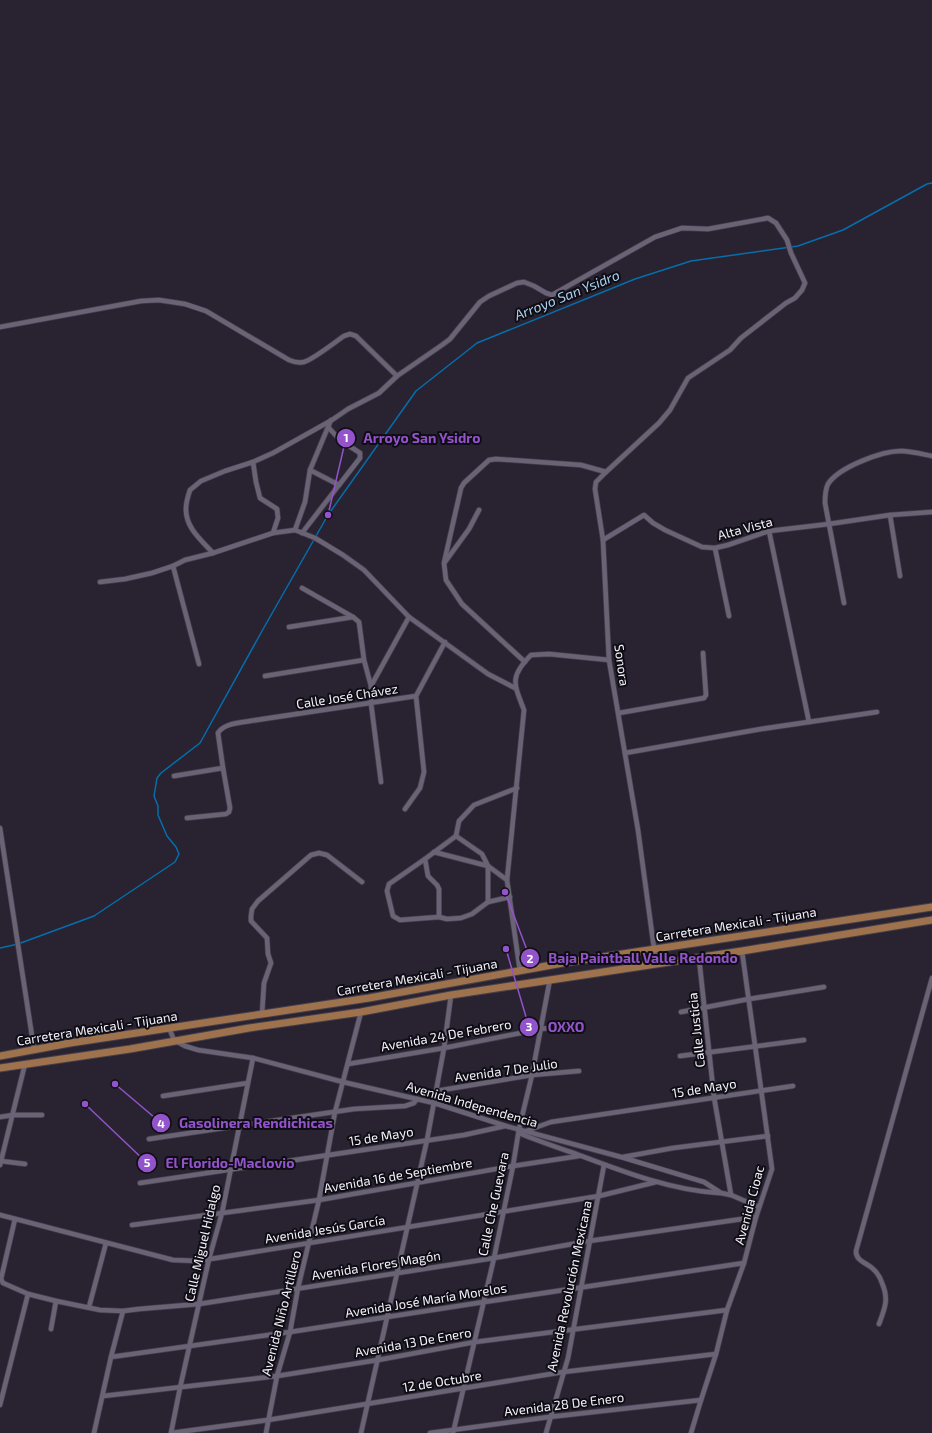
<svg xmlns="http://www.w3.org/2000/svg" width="932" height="1433" viewBox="0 0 932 1433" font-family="'Exo 2',sans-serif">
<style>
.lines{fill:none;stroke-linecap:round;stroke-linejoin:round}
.stream{stroke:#056fac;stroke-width:1.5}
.minor-casing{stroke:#433e4b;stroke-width:6}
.primary-casing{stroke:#433e4b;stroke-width:9}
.minor{stroke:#6a6376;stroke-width:4.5}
.primary{stroke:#9d724c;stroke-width:7}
.labels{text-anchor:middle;stroke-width:4;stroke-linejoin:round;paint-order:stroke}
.street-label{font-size:13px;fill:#f5f1fc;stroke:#0f0d14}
.water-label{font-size:14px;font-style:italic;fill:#aad2f3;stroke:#0f0d14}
.leader{fill:none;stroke:#9353cb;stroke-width:1.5}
.callout-dot{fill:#9353cb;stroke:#0f0d14;stroke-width:1.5}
.mark-label{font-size:12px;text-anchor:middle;font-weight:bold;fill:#fff}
.callout-label{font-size:14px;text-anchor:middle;font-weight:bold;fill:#9353cb;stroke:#0f0d14;stroke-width:4;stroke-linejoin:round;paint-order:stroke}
</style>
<rect width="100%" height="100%" fill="#282231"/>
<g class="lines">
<path class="stream" d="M0 948 18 944 94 916 175 862 179 854 176 847 167 836 158 815V806L154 796 157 778 161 773 200 743 262 631 328 515 416 391 477 343 635 279 691 261 798 246 843 230 927 184 932 183"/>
<g class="minor-casing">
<g id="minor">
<path d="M0 327 141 301 159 300 185 304 206 311 289 360C294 362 299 363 304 362 314 359 335 342 344 336L350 334 356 336 397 376 442 345 450 339 480 302 489 296 517 283 524 282 534 286 546 293 552 295 655 237 682 228 708 229 768 218 776 223 787 240 791 253 805 283 802 290 795 298 786 303 741 338 730 350 688 378 670 410 659 423 606 472 596 482 595 489 603 540 609 660 638 830 656 963"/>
<path d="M253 462 256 482 260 498 277 509 278 518 273 533"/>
<path d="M310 470 339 485 360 458V453L340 440 328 427"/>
<path d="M890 515 900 576"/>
<path d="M295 530 305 502 310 470 331 420"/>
<path d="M769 531 809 722"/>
<path d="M302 533 339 485"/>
<path d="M603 540 644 515 653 523 665 530 702 547 715 548 728 545 769 531 829 524 890 515 932 512"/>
<path d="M715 548 729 616"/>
<path d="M213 553C201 540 185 527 186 508 186 502 188 496 190 490L201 481 225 471 253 462 273 453 332 420 348 409 379 393 397 376"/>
<path d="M445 562 469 529 479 510"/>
<path d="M173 566 199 664"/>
<path d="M100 582 125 579 152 573 173 566 185 560 213 553 273 533 295 530 315 538 343 555 364 570 409 617 488 674 515 688"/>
<path d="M302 588 353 617 359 622 364 660 371 686V703L381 782"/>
<path d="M844 603 825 503C825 497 825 490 828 484 839 467 882 451 901 451 911 451 922 454 932 456"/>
<path d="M289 627 353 617"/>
<path d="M525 662 462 604 446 580 444 563 461 488 464 483 489 460 496 459 581 465 606 472"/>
<path d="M265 676 364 660"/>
<path d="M371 686 409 617"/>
<path d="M416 696 445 642"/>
<path d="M619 713 704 698 706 695 703 653"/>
<path d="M625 753 761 729 877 712"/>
<path d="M174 776 223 768"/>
<path d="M405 809 420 788 424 772 416 696"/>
<path d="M187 818 226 814 229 812 230 808 223 768 218 733C224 723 240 723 250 721L416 696"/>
<path d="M0 828 34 1049"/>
<path d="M456 836 482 854 488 866 507 880"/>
<path d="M434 852 488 866V902"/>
<path d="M425 859 389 884 387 891 393 916 400 920 439 917 447 919 461 918 472 914 488 902 510 897"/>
<path d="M439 917V889L437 885 428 876 425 859 456 836 459 821 474 805 517 788"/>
<path d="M699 958 714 1097 731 1195"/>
<path d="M520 971 507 880 524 710C514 684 509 677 531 655L549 654 609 660"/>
<path d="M681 1012 749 999 824 987"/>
<path d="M262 1014 264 983 271 963 268 954 267 938 251 921V916L252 909 258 901 311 855 319 853 327 855 362 882"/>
<path d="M169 1028 174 1040 185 1046 198 1050 253 1058 343 1082 434 1103 506 1126 621 1157 704 1182 721 1193 731 1195 759 1207"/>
<path d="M680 1056 804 1040"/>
<path d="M348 1064 444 1048 541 1029 572 1025"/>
<path d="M436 1091 532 1075 579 1071"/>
<path d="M163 1096 248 1083"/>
<path d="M0 1117 13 1115H42"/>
<path d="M526 1131 551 1122 793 1086"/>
<path d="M519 1133C538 1141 559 1148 579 1155 624 1172 671 1190 719 1193"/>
<path d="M149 1139 354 1109 405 1106 414 1103 417 1099"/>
<path d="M623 1157 673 1148 768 1136"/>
<path d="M1 1161 25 1164"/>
<path d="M0 1165 25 1064"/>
<path d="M140 1183 464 1135 505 1126"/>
<path d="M0 1215 173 1260 198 1261 599 1196 656 1182"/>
<path d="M15 1219 1 1279 3 1283 28 1294 56 1301 100 1310 123 1311 139 1309 199 1304 494 1258 589 1241 756 1217"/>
<path d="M132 1225 319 1200 513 1166 579 1156"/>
<path d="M89 1307 106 1243"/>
<path d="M879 1324C885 1308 889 1299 882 1283 880 1277 877 1272 872 1268 865 1262 856 1261 856 1251L932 978"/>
<path d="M51 1329 56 1301"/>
<path d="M111 1357 290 1332 484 1302 744 1263"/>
<path d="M103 1396 277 1376 378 1360 475 1342 727 1310"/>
<path d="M0 1405 28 1294"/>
<path d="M94 1433 111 1357 123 1311"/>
<path d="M171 1433 268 1420 563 1372 716 1354"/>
<path d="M171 1433 180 1388 209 1259 222 1213 253 1058"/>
<path d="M266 1433 277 1376 290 1332 298 1288 319 1200 335 1112 361 1012"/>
<path d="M361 1433 427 1140 444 1048 451 995"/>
<path d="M430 1433 549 1417 701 1400"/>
<path d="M453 1433 494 1258 513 1166 519 1129 532 1075 550 979"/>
<path d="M546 1433 568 1358 604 1165"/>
<path d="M691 1433 701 1400 716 1354 727 1310 744 1263 756 1217 772 1169 742 951"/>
</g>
</g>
<g class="primary-casing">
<g id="primary">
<path d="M0 1056 70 1043 369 998 563 963 932 907"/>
<path d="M0 1068 130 1049 249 1028 361 1012 451 995 742 951 932 920"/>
</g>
</g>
<use href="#minor" class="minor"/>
<use href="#primary" class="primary"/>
</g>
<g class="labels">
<g class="street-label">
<text transform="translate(745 528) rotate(-15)" y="5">Alta Vista</text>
<text transform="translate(622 665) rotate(82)" y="5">Sonora</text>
<text transform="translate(347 696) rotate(-9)" y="5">Calle José Chávez</text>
<text transform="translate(736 924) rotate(-9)" y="5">Carretera Mexicali - Tijuana</text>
<text transform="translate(417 977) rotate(-10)" y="5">Carretera Mexicali - Tijuana</text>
<text transform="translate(97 1028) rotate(-9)" y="5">Carretera Mexicali - Tijuana</text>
<text transform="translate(696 1030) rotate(-96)" y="5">Calle Justicia</text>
<text transform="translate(446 1035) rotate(-10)" y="5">Avenida 24 De Febrero</text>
<text transform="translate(506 1070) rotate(-8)" y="5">Avenida 7 De Julio</text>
<text transform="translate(704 1088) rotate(-9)" y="5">15 de Mayo</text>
<text transform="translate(472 1104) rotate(16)" y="5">Avenida Independencia</text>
<text transform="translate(381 1136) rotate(-9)" y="5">15 de Mayo</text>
<text transform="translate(398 1175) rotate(-10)" y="5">Avenida 16 de Septiembre</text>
<text transform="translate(493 1204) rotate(-78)" y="5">Calle Che Guevara</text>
<text transform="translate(749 1205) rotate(-75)" y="5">Avenida Cioac</text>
<text transform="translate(325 1229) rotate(-9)" y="5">Avenida Jesús García</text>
<text transform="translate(202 1243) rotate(-77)" y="5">Calle Miguel Hidalgo</text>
<text transform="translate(376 1265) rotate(-9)" y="5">Avenida Flores Magón</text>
<text transform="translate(569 1286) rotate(-78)" y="5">Avenida Revolución Mexicana</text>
<text transform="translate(426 1300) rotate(-9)" y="5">Avenida José María Morelos</text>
<text transform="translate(281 1313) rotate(-76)" y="5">Avenida Niño Artillero</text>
<text transform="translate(413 1342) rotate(-10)" y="5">Avenida 13 De Enero</text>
<text transform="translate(442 1381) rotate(-9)" y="5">12 de Octubre</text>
<text transform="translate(564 1404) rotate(-7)" y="5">Avenida 28 De Enero</text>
</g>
<g class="water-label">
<text transform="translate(567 295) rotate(-22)" y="5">Arroyo San Ysidro</text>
</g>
</g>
<path class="leader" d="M328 515L346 438M505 892L530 958M506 949L529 1027M115 1084L161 1123M85 1104L147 1163"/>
<g class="callout-dot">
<circle cx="328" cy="515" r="4"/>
<circle cx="505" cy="892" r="4"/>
<circle cx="506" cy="949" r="4"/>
<circle cx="115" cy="1084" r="4"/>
<circle cx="85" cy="1104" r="4"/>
<circle cx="346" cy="438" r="10"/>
<circle cx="530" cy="958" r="10"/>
<circle cx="529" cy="1027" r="10"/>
<circle cx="161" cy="1123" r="10"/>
<circle cx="147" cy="1163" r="10"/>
</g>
<g class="mark-label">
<text x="346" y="442">1</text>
<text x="530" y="963">2</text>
<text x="529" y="1031">3</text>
<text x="161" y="1128">4</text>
<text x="147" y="1167">5</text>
</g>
<g class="callout-label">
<text x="422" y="443">Arroyo San Ysidro</text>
<text x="643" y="963">Baja Paintball Valle Redondo</text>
<text x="566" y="1032">OXXO</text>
<text x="256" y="1128">Gasolinera Rendichicas</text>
<text x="230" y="1168">El Florido-Maclovio</text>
</g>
</svg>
